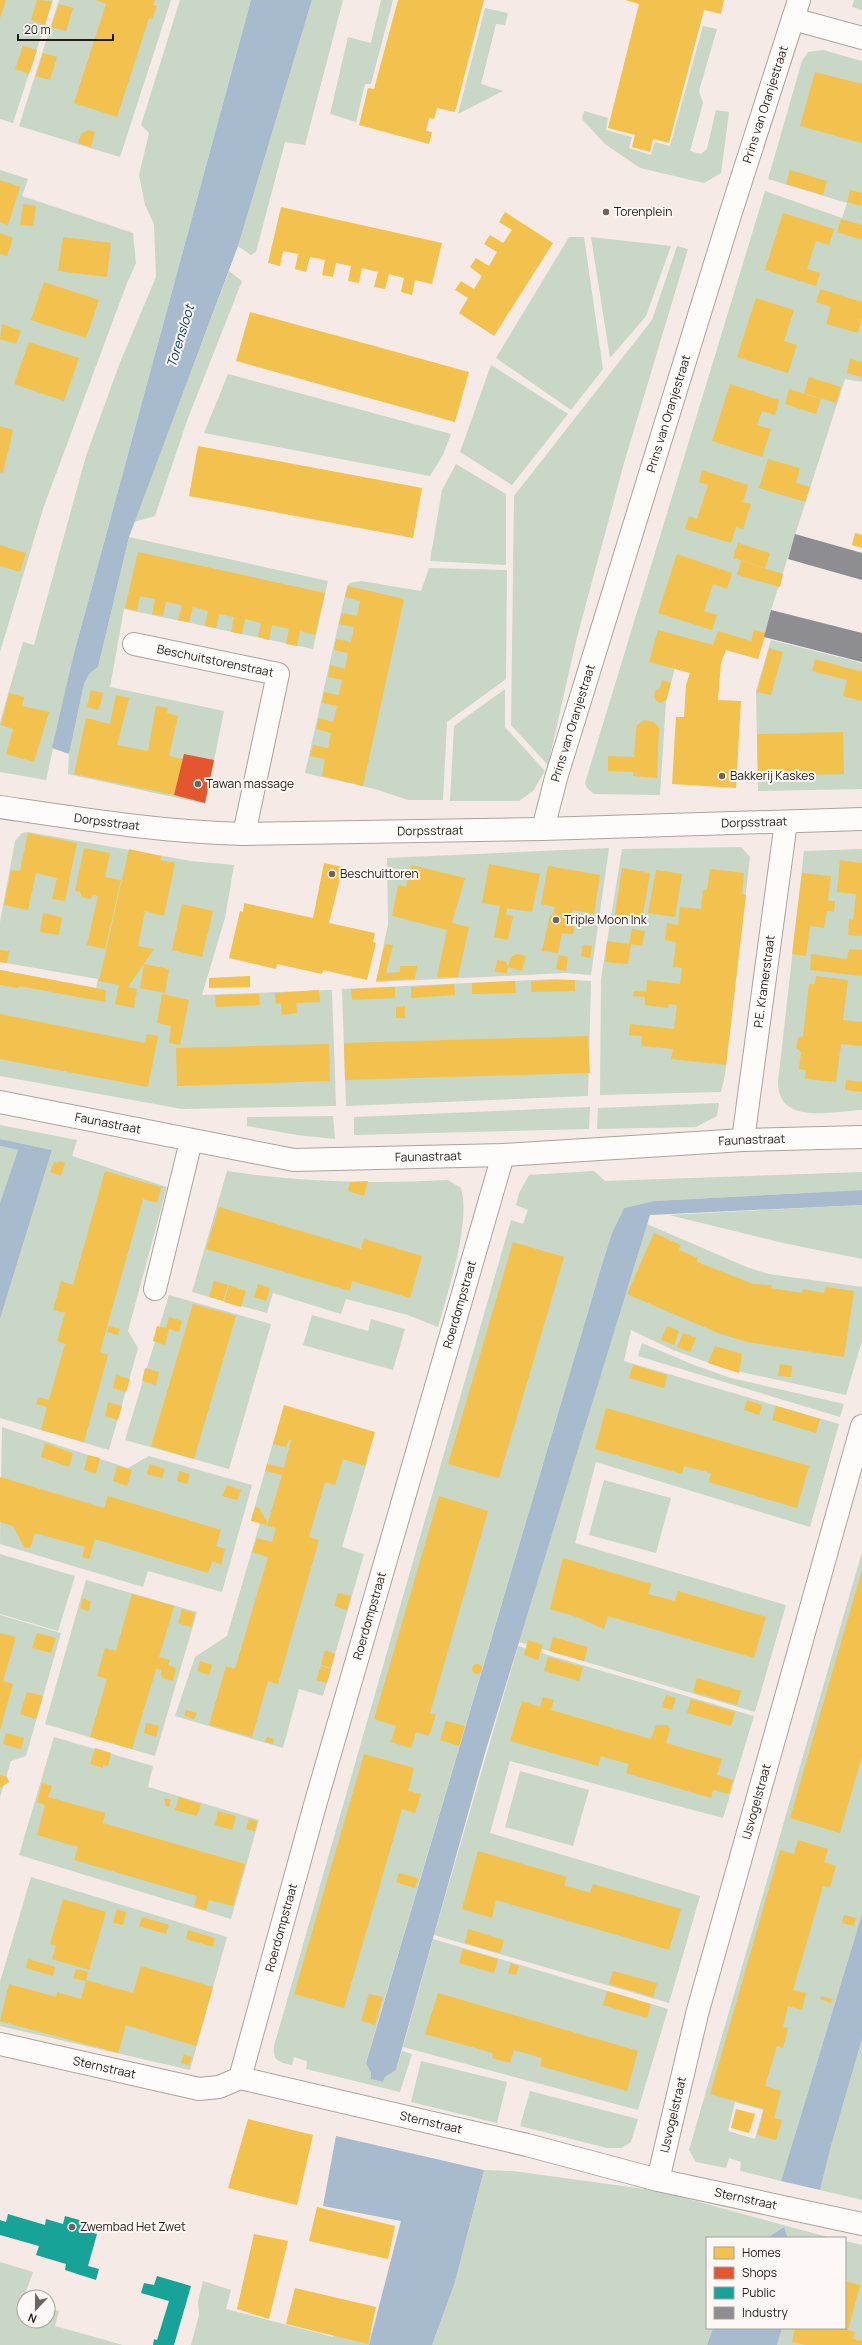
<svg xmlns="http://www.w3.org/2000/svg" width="862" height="2345" viewBox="0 0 862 2345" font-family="Manrope,sans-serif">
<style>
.green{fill:#c8d7c6;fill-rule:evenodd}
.water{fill:#a8bacd}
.homes{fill:#f2c14e}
.shops{fill:#e4572e}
.public{fill:#17a398}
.industry{fill:#8d8d92}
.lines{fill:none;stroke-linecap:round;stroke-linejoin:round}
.street-casing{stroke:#aba29e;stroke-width:24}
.secondary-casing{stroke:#aba29e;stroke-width:24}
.street{stroke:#fefcfb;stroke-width:22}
.secondary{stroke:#fefcfb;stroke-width:22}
.poi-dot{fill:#6d635f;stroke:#fdf8f5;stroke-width:1.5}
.labels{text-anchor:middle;stroke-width:4;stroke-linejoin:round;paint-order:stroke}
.street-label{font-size:12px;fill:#241b17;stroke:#fdf8f5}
.poi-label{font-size:12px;fill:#241b17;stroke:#fdf8f5;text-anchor:start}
.water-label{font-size:13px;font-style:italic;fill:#0d3f66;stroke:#fdf8f5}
</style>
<rect width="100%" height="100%" fill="#f5eae5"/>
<g class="green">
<path d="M0 0H53L13 123 0 119Z"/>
<path d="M59 0H171L120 157 19 126Z"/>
<path d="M180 0H251L73 657 46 780 0 772V722L23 642 34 645 86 456 119 365 156 277 154 224 145 205 139 175 149 133 141 125Z"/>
<path d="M312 0H343L305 145 285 142 256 252 251 255 238 246Z"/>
<path d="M381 0H393L371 84H365L356 122 330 114 348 37 371 43Z"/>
<path d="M854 0H862V10L852 7Z"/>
<path d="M485 8 508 13 505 25 496 24 481 84 503 91 458 114Z"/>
<path d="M703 26 717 29 699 91 703 103 690 151 701 154 707 149 716 110 729 112 721 173 704 183 640 168 605 144 582 119 584 111 608 118 606 130 632 137 629 148 651 155 655 142 670 146Z"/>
<path d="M823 50 862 61V382L845 379 771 610 758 659 683 637 666 702 660 795 594 794 587 788 585 783 765 191 842 218 847 203 768 179 802 61 808 52Z"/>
<path d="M0 170 28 179 22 196 133 233 136 263 127 283 44 506 0 652Z"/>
<path d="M569 237H584L603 369 571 410 496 358Z"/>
<path d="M591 237 671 246 646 316 610 358Z"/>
<path d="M677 246 688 249 624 463 576 641 548 765 511 725 514 496 652 320Z"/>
<path d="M229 271 242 281 188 418 155 516 134 522Z"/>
<path d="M491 365 568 414 512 485 460 452Z"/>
<path d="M228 374 451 434 443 455 430 476 204 433Z"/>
<path d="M456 464 506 494V565L430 561 442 490Z"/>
<path d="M129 537 328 581 313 649 124 609 110 687 224 711 205 804 68 774 69 754 84 684 89 674 98 667Z"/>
<path d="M429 568 507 570 506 679 447 722 443 800H408L375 789 305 773 347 586 350 583 361 581 421 591Z"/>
<path d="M771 640 862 663V789L758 791 756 691Z"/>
<path d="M505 689V727L545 771 533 791 519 801H450L454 726Z"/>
<path d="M28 832 191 861 234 865 225 918 202 995 332 990 336 1106 182 1109 0 1076V970L96 988 98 979 0 962V922L15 841 22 833Z"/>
<path d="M741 847 750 857 725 1075 721 1092 600 1095 601 979 622 849Z"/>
<path d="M609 848 591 975 566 973 376 982 388 924 387 858Z"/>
<path d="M862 849V1110C833 1111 778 1126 778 1082L804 851Z"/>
<path d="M555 979 591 981 588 1096 346 1106 342 989Z"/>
<path d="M719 1103 717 1116 696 1127 597 1129 598 1108Z"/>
<path d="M590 1107 589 1129 354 1135V1117Z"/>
<path d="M333 1116 335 1139 297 1135 247 1126V1117Z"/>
<path d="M0 1125 77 1140 72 1156 167 1187 128 1331 138 1348 109 1450 0 1418V1319L52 1150 0 1139Z"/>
<path d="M0 1146 18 1150 0 1203Z"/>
<path d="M227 1171C300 1182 374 1184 448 1180L461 1188C471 1223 448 1291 438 1327L408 1315 346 1299 341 1314 273 1293 267 1313 192 1292Z"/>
<path d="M594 1171 605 1181 862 1172V1190L654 1201 624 1208 612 1233 603 1261 366 2062 371 2073V2079L383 2082 385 2077 396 2070 402 2051 412 2054 400 2092 306 2069 307 2061 294 2057 292 2065C279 2063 272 2060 274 2046L511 1220 523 1224 528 1210 516 1205 519 1193 529 1175Z"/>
<path d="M862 1205V1259L783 1243 669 1215Z"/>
<path d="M647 1224 749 1268 769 1274 862 1287V1341L846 1395 723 1368 673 1350 631 1330 624 1361 839 1424 810 1527 596 1462 575 1543 786 1605 755 1712 519 1642Z"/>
<path d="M169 1295 271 1324 229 1469 125 1440Z"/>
<path d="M312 1315 368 1331 371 1319 405 1329 393 1370 303 1345Z"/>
<path d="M642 1343 694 1365 731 1378 844 1404 840 1417 638 1356Z"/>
<path d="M2 1427 128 1468 149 1456 252 1485 222 1592 148 1571 143 1587 0 1544Z"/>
<path d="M275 1436 367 1462 342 1547 364 1554 323 1696 299 1689 283 1748 175 1716 195 1657 227 1636 260 1523 251 1520Z"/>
<path d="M604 1480 671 1498 656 1553 589 1535Z"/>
<path d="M862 1552V1914L781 2181 740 2171 741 2162 729 2158 726 2168 696 2162 689 2150ZM735 2102 763 2110 755 2139 728 2131Z"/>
<path d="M0 1554 75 1576 58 1631 0 1614Z"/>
<path d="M86 1580 197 1612 155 1756 45 1724Z"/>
<path d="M0 1615 61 1633 26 1756 11 1761 0 1797Z"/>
<path d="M518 1646 754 1716 723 1818 510 1761 490 1833 700 1896 669 2003 434 1935Z"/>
<path d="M54 1737 153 1766 148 1787 259 1820 231 1919 19 1855Z"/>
<path d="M520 1771 589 1790 573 1846 505 1827Z"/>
<path d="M31 1877 227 1937 190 2070 0 2026V1982Z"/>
<path d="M433 1939 668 2009 638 2110 403 2047Z"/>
<path d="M862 2039V2200L820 2190 831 2146Z"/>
<path d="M421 2061 507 2082 497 2123 411 2102Z"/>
<path d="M530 2091 638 2119 631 2142 622 2148H607L520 2126Z"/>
<path d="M484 2170 513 2171 659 2191 831 2238H788L784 2227 767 2238H707V2328H713L707 2345H432L455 2282Z"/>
<path d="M845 2241 862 2245V2345H777L782 2328H845Z"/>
<path d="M0 2262 33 2272 24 2297V2321H48V2308L59 2311 55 2326 123 2345H0Z"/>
<path d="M203 2281 231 2290 226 2309 333 2337 337 2323 372 2333 369 2345H191L199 2315 198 2302Z"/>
</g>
<g class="water">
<path d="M251 0H312L238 246 129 537 98 667 89 674 84 684 69 754 52 748 73 657Z"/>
<path d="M0 1139 52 1150 0 1319V1203L18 1150 0 1146Z"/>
<path d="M862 1190V1205L650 1215 485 1753 396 2070 385 2077 383 2082 371 2079V2073L366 2063 377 2026 603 1261 612 1233 624 1208 654 1201Z"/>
<path d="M862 1914V2039L831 2146 820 2190 781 2181Z"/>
<path d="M336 2136 484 2170 455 2282 432 2345H369L401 2221 323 2206Z"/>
<path d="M784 2227 788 2238H767Z"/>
<path d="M713 2328H782L777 2345H707Z"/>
</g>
<g class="homes">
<path d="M0 0H6L0 18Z"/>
<path d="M37 0 52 1 45 25 31 20Z"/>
<path d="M96 0H155L153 5 157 6 152 19 149 18 117 117 74 103 106 4Z"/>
<path d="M398 0H484L455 112 437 108 434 119 429 118 426 131 432 132 429 144 359 125 368 88 374 89Z"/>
<path d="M625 0H724L721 14 704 10 669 143 653 139 650 152 632 147 635 135 608 128 639 4Z"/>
<path d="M59 4 73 8 66 31 51 27Z"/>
<path d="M23 46 37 50 29 74 15 69Z"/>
<path d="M43 53 57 57 50 80 36 76Z"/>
<path d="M815 72 862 84V143L800 126Z"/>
<path d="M88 130 95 132 91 147 78 143 81 134Z"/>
<path d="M790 170 827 181 823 195 786 184Z"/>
<path d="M0 180 20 187 8 225 0 222Z"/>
<path d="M850 190 862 193 861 206 847 202Z"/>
<path d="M23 204 36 206 33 226 20 225Z"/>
<path d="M281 207 442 243 432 284 415 280 412 295 401 292 404 278 389 274 385 289 374 287 378 272 362 268 359 283 348 281 351 266 336 263 333 277 322 275 325 260 310 257 306 272 295 269 298 254 283 251 280 266 268 263Z"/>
<path d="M505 212 553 243 494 336 459 313 468 298 455 290 461 281 474 289 482 276 470 267 476 258 489 266 497 252 484 244 490 235 503 243 512 230 499 222Z"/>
<path d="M783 213 834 229 829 245 816 241 811 256 807 269 820 273 816 286 765 270Z"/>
<path d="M841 219 862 225V240L837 232Z"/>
<path d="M0 233 13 238 7 256 0 254Z"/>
<path d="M63 237 111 243 107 277 58 271Z"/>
<path d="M44 282 99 300 86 338 31 320Z"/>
<path d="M820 289 862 302V318L858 333 826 324 831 307 816 302Z"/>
<path d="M756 298 794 310 784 341 797 345 788 373 737 357Z"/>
<path d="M250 312 469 372 455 422 236 361Z"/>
<path d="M2 324 21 331 16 344 0 339Z"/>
<path d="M29 342 79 358 64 401 14 384Z"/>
<path d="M850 359 862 362V377L847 373Z"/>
<path d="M809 377 841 387 836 403 804 393Z"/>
<path d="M730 384 779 400 775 415 762 411 757 425 771 429 762 457 712 441Z"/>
<path d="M789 389 821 399 816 414 785 404Z"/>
<path d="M0 426 13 430 3 473 0 472Z"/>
<path d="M198 446 422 488 413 538 189 496Z"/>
<path d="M768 459 800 468 796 483 810 487 805 502 759 488Z"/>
<path d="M702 470 748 485 743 502 751 504 743 529 736 527 731 543 685 529 689 516 697 519 708 485 699 482Z"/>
<path d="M855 533 862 535V548L852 545Z"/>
<path d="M738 543 770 553 765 568 733 558Z"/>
<path d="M0 545 26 553 20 572 0 566Z"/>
<path d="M138 552 325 593 315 635 300 631 297 646 286 644 289 629 272 625 269 640 258 637 261 623 245 619 242 634 231 632 234 617 219 614 216 628 205 626 208 611 193 607 189 622 178 620 182 605 166 602 163 616 152 614 155 599 140 596 137 611 125 608Z"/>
<path d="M677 554 732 573 727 589 713 584 704 611 717 615 712 630 658 613Z"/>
<path d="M741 561 783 574 780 587 737 575Z"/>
<path d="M348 586 404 599 363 786 322 776 325 759 310 756 313 745 328 748 331 733 316 729 319 718 333 722 337 706 322 703 324 692 339 695 342 680 328 677 330 665 345 669 348 653 334 650 336 639 351 642 354 627 339 624 342 613 357 616 360 601 345 597Z"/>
<path d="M658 630 713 645 718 631 751 641 754 630 766 633 758 659 726 650 721 663 718 700 741 701 736 788 672 784 676 717H684L686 685 690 673 649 662Z"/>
<path d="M769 648 783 652 771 695 757 692Z"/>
<path d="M815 659 862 672V701L843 696 847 680 812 671Z"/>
<path d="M662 680 671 683 666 700 661 703 656 701 654 696 655 691 660 688Z"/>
<path d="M91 690 103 693 99 710 87 707Z"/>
<path d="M9 693 24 697 22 706 49 712 34 762 6 754 13 729 1 725Z"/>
<path d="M116 695 129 698 117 745 148 751 156 706 168 708 167 713 178 716 169 756 183 759 174 795 74 774 86 718 110 724Z"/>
<path d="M644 720 654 722 659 728 657 778 633 776V772L608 771V756L634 757 636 730 637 725Z"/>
<path d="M843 732 844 774 758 776 757 734Z"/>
<path d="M28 833 77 843 65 901 52 899 57 878 36 873 28 910 4 905 11 870 20 871Z"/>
<path d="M84 848 110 853 105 877 121 880 105 949 87 945 98 896 93 895 90 899 82 897 80 892 75 891Z"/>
<path d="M129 849 161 856 160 860 175 863 164 916 145 911 138 946 154 949 128 987 137 989 134 1008 115 1004 119 985 99 981Z"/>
<path d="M840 860 862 863V936L848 935 849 919 853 920 856 894 837 892Z"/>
<path d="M324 863 343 867 329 923 375 933 373 942 376 943 367 980 323 970 322 974 277 964 276 969 229 958 240 911 243 912 244 903 313 918Z"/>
<path d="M489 864 540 874 532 912 507 908 506 915 513 916 508 940 494 937 500 906 482 903Z"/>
<path d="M411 865 465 878 452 923 469 927 458 977H437L447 930 392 916 398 885 406 887Z"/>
<path d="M548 866 600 875 594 914 573 910 572 914 576 915 573 934 562 933 558 953 542 951 550 915 553 916 555 907 541 904Z"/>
<path d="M622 868 650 873 642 920 632 918 631 924 614 921Z"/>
<path d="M710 869 744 873 742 894 746 895 726 1065 671 1059 673 1049 641 1046 642 1036 629 1035 630 1024 674 1029 677 1005 669 1004 668 1008 645 1005V997L633 996 634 991 646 992 647 980 680 984 682 968 673 967 676 942 665 940 667 923 678 925 680 907 701 909 703 890H707Z"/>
<path d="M656 870 682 874 675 917 648 913Z"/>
<path d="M802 873 831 876 828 901H835L834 912 827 911 824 928 810 926 806 956 792 954Z"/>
<path d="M182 904 213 911 202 957 172 950Z"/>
<path d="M43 913 62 917 59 935 40 932Z"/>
<path d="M632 929 645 931 642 946 631 944 628 964 605 962 607 941 629 944Z"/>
<path d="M385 944 393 945 386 973 400 972V966H417L415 979 376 981Z"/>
<path d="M583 945 592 946 590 958 581 956Z"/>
<path d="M849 949 862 950V976L810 970 811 954 847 959Z"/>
<path d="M0 950 9 951 7 963 0 962Z"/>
<path d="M517 954 526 956 522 971 508 967 507 973 495 972 497 960 505 961 508 966 511 957Z"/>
<path d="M559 955 568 957 566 971 556 969Z"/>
<path d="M144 964 169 969 165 993 140 988Z"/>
<path d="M0 970 106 990 105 1002 19 986 18 988 0 985Z"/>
<path d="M250 976V987L209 988V978Z"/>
<path d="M816 976 848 980 843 1020 862 1022V1046L841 1044 836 1082 805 1079 806 1070 799 1069 801 1052 796 1048 798 1038 803 1036 809 984H815Z"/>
<path d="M555 980H575V991L531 992V981Z"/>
<path d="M515 981 516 993 472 994V983Z"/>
<path d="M454 984 455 995 411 998V987Z"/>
<path d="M395 987V998L352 1000 351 989Z"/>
<path d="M319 990 320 1002 296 1003 297 1013 282 1015 281 1003 276 1004 275 993Z"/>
<path d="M162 994 189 1000 180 1045 169 1043 171 1026 157 1023Z"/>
<path d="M259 994 260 1005 216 1007 215 995Z"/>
<path d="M405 1006V1018H396V1007Z"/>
<path d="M0 1014 145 1043 147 1034 158 1036 148 1087 0 1059Z"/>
<path d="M588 1036 590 1073 345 1080 344 1043Z"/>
<path d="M329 1044 330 1081 177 1086 176 1048Z"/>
<path d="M846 1080 862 1082V1092L845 1090Z"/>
<path d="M59 1161 65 1163 61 1176 50 1172 54 1162 58 1163Z"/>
<path d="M105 1171 164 1188H161L157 1203 143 1199 100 1352 108 1355 84 1442 41 1430 47 1407 36 1404 38 1397 49 1400 65 1344 57 1341 65 1313 53 1310 61 1281 73 1285Z"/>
<path d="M368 1181 364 1196 348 1191 350 1182Z"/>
<path d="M219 1207 361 1249 364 1239 422 1256 410 1298 352 1281 350 1291 206 1249Z"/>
<path d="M654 1233 681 1245 679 1250 698 1258 697 1262 753 1284 772 1285 771 1288 802 1293 803 1289 824 1293 825 1287 854 1291 844 1357 747 1342 718 1333 627 1294Z"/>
<path d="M513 1242 564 1257 499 1478 448 1464Z"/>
<path d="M214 1281 228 1285 223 1301 209 1297Z"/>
<path d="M258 1284 270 1288 266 1301 254 1297Z"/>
<path d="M229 1285 246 1291 241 1307 224 1302Z"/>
<path d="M193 1304 236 1316 194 1459 151 1446Z"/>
<path d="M169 1317 182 1321 179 1332 169 1329 165 1345 153 1341 157 1326 166 1328Z"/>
<path d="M109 1326 120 1329 118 1335 107 1332Z"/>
<path d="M667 1326 679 1331 674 1345 661 1340Z"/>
<path d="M683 1333 696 1338 690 1352 677 1347Z"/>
<path d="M715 1346 742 1354 739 1373 708 1363Z"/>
<path d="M780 1364 792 1366 791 1377 778 1376Z"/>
<path d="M633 1365 667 1375 664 1388 629 1378Z"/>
<path d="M145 1368 159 1372 156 1385 142 1381Z"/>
<path d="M116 1375 130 1379 126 1392 113 1388Z"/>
<path d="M747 1400 762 1405 759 1415 744 1410Z"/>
<path d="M108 1402 122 1406 118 1420 105 1416Z"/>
<path d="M284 1405 375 1432 365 1466 343 1459 335 1485 325 1482 309 1537 319 1540 278 1684 268 1681 252 1737 209 1725 226 1666 235 1669 268 1557 252 1552 257 1538 272 1542 276 1528 267 1526 282 1475 265 1471 267 1464 284 1468 291 1440H289L286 1447 273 1444Z"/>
<path d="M776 1406 820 1419 816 1433 772 1420Z"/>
<path d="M606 1408 809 1466 797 1508 709 1482 711 1473 684 1466 682 1474 595 1449Z"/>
<path d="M45 1443 73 1453 69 1467 41 1457Z"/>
<path d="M88 1455 100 1458 96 1474 84 1470Z"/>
<path d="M150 1464 165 1469 162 1478 147 1474Z"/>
<path d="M117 1466 132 1470 127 1486 113 1481Z"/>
<path d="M179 1471 190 1474 187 1484 177 1481Z"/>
<path d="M0 1477 104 1508 108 1496 221 1530 216 1546 225 1549 221 1565 212 1561 208 1573 95 1539 89 1559 82 1557 85 1547 35 1533 30 1548 24 1547 13 1526 0 1522Z"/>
<path d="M227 1485 241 1490 237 1500 222 1496Z"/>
<path d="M439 1496 488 1511 430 1713 436 1715 429 1736 416 1732 411 1748 391 1742 396 1726 374 1719Z"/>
<path d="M255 1507 259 1508 267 1522 266 1525 251 1521Z"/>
<path d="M563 1558 651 1584 648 1594 675 1601 678 1591 766 1617 754 1658 608 1616 604 1629 577 1617 550 1609Z"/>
<path d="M862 1570V1756L840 1833 790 1818Z"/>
<path d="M338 1593 351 1596 347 1610 334 1606Z"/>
<path d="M132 1594 174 1606 159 1657 170 1660 168 1665 176 1668 173 1681 162 1678 161 1670 156 1669 132 1749 90 1737 107 1679 97 1676 105 1648 116 1651Z"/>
<path d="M83 1598 91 1602 88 1611 80 1608Z"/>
<path d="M182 1609 195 1613 191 1627 178 1623Z"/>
<path d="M0 1633 16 1637 3 1681 13 1684 0 1730Z"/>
<path d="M37 1633 56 1638 51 1653 32 1648Z"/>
<path d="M553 1637 588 1647 584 1661 549 1651Z"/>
<path d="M528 1640 543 1645 538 1660 524 1655Z"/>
<path d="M325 1650 335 1654 331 1668 321 1665Z"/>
<path d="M548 1657 583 1667 579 1681 544 1671Z"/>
<path d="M200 1661 212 1665 209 1675 197 1671Z"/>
<circle cx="477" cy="1669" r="5"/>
<path d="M321 1666 331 1669 327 1683 316 1680Z"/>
<path d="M697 1678 741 1691 737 1705 693 1692Z"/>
<path d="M27 1692 43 1696 36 1719 20 1714Z"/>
<path d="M666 1695 676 1698 672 1710 662 1707Z"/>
<path d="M543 1697 554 1700 551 1710 651 1739 656 1725H668L670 1729 666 1743 722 1759 717 1775 733 1780 729 1794 713 1790 711 1798 626 1773 629 1764 614 1760 601 1756 598 1766 510 1741 522 1701 540 1707Z"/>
<path d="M691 1699 735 1712 731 1726 687 1713Z"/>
<path d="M186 1710 197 1713 194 1719 184 1716Z"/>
<path d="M446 1721 465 1726 459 1746 440 1740Z"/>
<path d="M146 1723 159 1726 156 1737 144 1733Z"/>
<path d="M6 1733 24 1738 21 1749 3 1744Z"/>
<path d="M267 1737 274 1739 273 1744 265 1742Z"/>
<path d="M95 1748 111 1753 108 1766 103 1765V1768L90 1764Z"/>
<path d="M364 1754 414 1768 408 1791 421 1794 415 1813 402 1809 344 2008 294 1994Z"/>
<path d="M0 1775 7 1777 9 1782 0 1788Z"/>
<path d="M42 1783 52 1786 48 1797 105 1813 103 1823 245 1864 233 1906 209 1900 206 1910 194 1907 197 1896 74 1860 78 1847 37 1835 45 1805 37 1802Z"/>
<path d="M179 1797 201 1804 197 1816 175 1810Z"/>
<path d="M164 1798 171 1800 169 1807 166 1806Z"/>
<path d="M218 1811 236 1816 232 1830 215 1825Z"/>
<path d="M249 1819 257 1821 255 1831 246 1829Z"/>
<path d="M798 1840 828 1849 824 1862 836 1866 830 1887 823 1886 793 1990 806 1993 802 2010 788 2006 783 2027 788 2028 783 2048 777 2046 765 2086 781 2091 774 2118 782 2120 776 2140 757 2135 764 2109 710 2094 780 1850 794 1854Z"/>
<path d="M478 1851 567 1877 564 1885 590 1893 593 1884 681 1909 669 1950 496 1900 492 1918 462 1909Z"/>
<path d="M399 1873 418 1878 415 1888 396 1882Z"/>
<path d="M63 1899 106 1912 89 1970 52 1959 56 1946 50 1944Z"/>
<path d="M117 1909 126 1912 123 1925 113 1923Z"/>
<path d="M844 1915 856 1918 854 1926 842 1923Z"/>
<path d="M142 1917 169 1925 166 1934 139 1926Z"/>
<path d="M468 1929 504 1940 500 1953 465 1943Z"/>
<path d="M188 1930 215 1938 213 1947 186 1939Z"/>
<path d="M463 1949 498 1959 494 1973 459 1963Z"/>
<path d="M28 1959 55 1967 53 1976 26 1968Z"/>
<path d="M511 1963 519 1966 516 1975 508 1973Z"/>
<path d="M141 1966 213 1987 196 2046 126 2025 118 2053 0 2021 9 1984 56 1997 57 1992 81 1999 86 1981 73 1978 76 1969 88 1972 86 1980 133 1993Z"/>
<path d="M613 1971 657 1983 653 1997 609 1984Z"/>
<path d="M607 1991 651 2004 647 2018 603 2005Z"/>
<path d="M438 1993 638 2051 627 2091 540 2066 542 2058 514 2050 510 2063 492 2058 493 2053 425 2034Z"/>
<path d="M369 1994 383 1997 375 2025 361 2021Z"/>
<path d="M821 1996 832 1999 831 2003 820 1999Z"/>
<path d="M184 2054 192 2057 189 2065 181 2063Z"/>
<path d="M736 2109 755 2114 749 2133 731 2128Z"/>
<path d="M248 2119 313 2135 297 2205 228 2188Z"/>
<path d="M317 2207 395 2226 388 2259 309 2241Z"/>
<path d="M254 2234 288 2241 269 2319 237 2309Z"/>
<path d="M845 2281 860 2285 848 2330 855 2332 853 2339 862 2341V2345H806L792 2342 795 2328H845Z"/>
<path d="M295 2288 376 2307 368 2344 286 2324Z"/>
</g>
<path class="shops" d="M184 754 214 760 205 803 174 795Z"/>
<g class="public">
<path d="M8 2214 45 2225 46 2219 63 2224 65 2216 83 2221 81 2229 97 2234 88 2266 99 2269 96 2280 65 2270 66 2264 36 2255 39 2246 0 2235V2220L6 2222Z"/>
<path d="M157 2276 191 2286 174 2345H153L154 2339 157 2340 169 2301 141 2293 144 2283 154 2285Z"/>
</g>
<g class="industry">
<path d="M795 534 862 553V580L788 559Z"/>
<path d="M771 610 862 633V662L764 637Z"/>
</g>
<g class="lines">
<g class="street-casing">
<g id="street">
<path d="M793 19 862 38"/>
<path id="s1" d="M134 644 278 674 244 834"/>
<path id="s2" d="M543 829 556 778 731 212 799 0"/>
<path id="s3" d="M0 1102 294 1160 503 1155 743 1140 862 1137"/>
<path id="s4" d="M743 1140 786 822"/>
<path d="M155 1289 191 1141"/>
<path id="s5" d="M0 2044 199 2089 219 2087 240 2078 527 2145 658 2180 862 2224"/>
<path id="s6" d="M240 2078 315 1805 503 1155"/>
<path id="s7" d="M658 2180 697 2014 862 1426"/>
</g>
</g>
<g class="secondary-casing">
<g id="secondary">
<path id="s8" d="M0 807C81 819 162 832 244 834L543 829 862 819"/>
</g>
</g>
<use href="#street" class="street"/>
<use href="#secondary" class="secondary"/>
</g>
<g class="poi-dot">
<circle cx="606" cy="212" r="4"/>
<circle cx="722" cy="776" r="4"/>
<circle cx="198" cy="784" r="4"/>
<circle cx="332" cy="874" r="4"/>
<circle cx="556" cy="920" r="4"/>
<circle cx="72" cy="2227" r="4"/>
</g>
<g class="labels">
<g class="street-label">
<text dy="4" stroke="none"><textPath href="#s2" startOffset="758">Prins van Oranjestraat</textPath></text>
<text dy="4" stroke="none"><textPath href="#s2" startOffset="434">Prins van Oranjestraat</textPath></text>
<text dy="4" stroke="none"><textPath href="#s1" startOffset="83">Beschuitstorenstraat</textPath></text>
<text dy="4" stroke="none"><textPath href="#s2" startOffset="110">Prins van Oranjestraat</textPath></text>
<text dy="4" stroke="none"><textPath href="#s8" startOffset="108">Dorpsstraat</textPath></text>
<text dy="4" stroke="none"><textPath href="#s8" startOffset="756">Dorpsstraat</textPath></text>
<text dy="4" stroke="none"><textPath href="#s8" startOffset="432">Dorpsstraat</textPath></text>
<text dy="4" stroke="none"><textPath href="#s4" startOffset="160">P.E. Kramerstraat</textPath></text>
<text dy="4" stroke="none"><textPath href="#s3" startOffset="110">Faunastraat</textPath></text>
<text dy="4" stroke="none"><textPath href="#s3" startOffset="758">Faunastraat</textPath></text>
<text dy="4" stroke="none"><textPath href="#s3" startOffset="434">Faunastraat</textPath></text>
<text dy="4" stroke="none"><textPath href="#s6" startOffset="804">Roerdompstraat</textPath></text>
<text dy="4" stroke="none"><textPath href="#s6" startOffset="480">Roerdompstraat</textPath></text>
<text dy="4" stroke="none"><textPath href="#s7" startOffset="391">IJsvogelstraat</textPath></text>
<text dy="4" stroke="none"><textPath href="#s6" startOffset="156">Roerdompstraat</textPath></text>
<text dy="4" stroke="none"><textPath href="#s5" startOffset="107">Sternstraat</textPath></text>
<text dy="4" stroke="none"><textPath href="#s7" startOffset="67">IJsvogelstraat</textPath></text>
<text dy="4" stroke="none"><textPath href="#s5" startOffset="443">Sternstraat</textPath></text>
<text dy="4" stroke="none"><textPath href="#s5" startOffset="767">Sternstraat</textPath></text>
</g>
<g class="poi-label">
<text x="614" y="216">Torenplein</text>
<text x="730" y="780">Bakkerij Kaskes</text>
<text x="206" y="788">Tawan massage</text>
<text x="340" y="878">Beschuittoren</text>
<text x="564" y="924">Triple Moon Ink</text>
<text x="80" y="2231">Zwembad Het Zwet</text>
</g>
<g class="water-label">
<text transform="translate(180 336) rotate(-73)" y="5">Torensloot</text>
</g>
</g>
<rect x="706" y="2237" width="140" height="92" fill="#fdf8f5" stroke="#a6a09c"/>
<rect x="714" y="2247" width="20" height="12" fill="#f2c14e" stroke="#a6a09c"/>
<text x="742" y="2257" font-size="12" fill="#241b17">Homes</text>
<rect x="714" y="2267" width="20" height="12" fill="#e4572e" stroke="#a6a09c"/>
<text x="742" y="2277" font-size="12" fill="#241b17">Shops</text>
<rect x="714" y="2287" width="20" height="12" fill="#17a398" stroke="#a6a09c"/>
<text x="742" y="2297" font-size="12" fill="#241b17">Public</text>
<rect x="714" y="2307" width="20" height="12" fill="#8d8d92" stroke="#a6a09c"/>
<text x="742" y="2317" font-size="12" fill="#241b17">Industry</text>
<g transform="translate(36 2309) rotate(202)"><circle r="19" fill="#fdf8f5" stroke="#a6a09c"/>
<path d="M0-3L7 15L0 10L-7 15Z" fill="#6d635f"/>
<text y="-6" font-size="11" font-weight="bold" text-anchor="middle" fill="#241b17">N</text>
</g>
<path d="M18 34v6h95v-6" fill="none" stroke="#241b17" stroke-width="2"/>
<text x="24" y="34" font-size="12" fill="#241b17" stroke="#fdf8f5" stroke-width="3" paint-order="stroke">20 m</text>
</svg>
